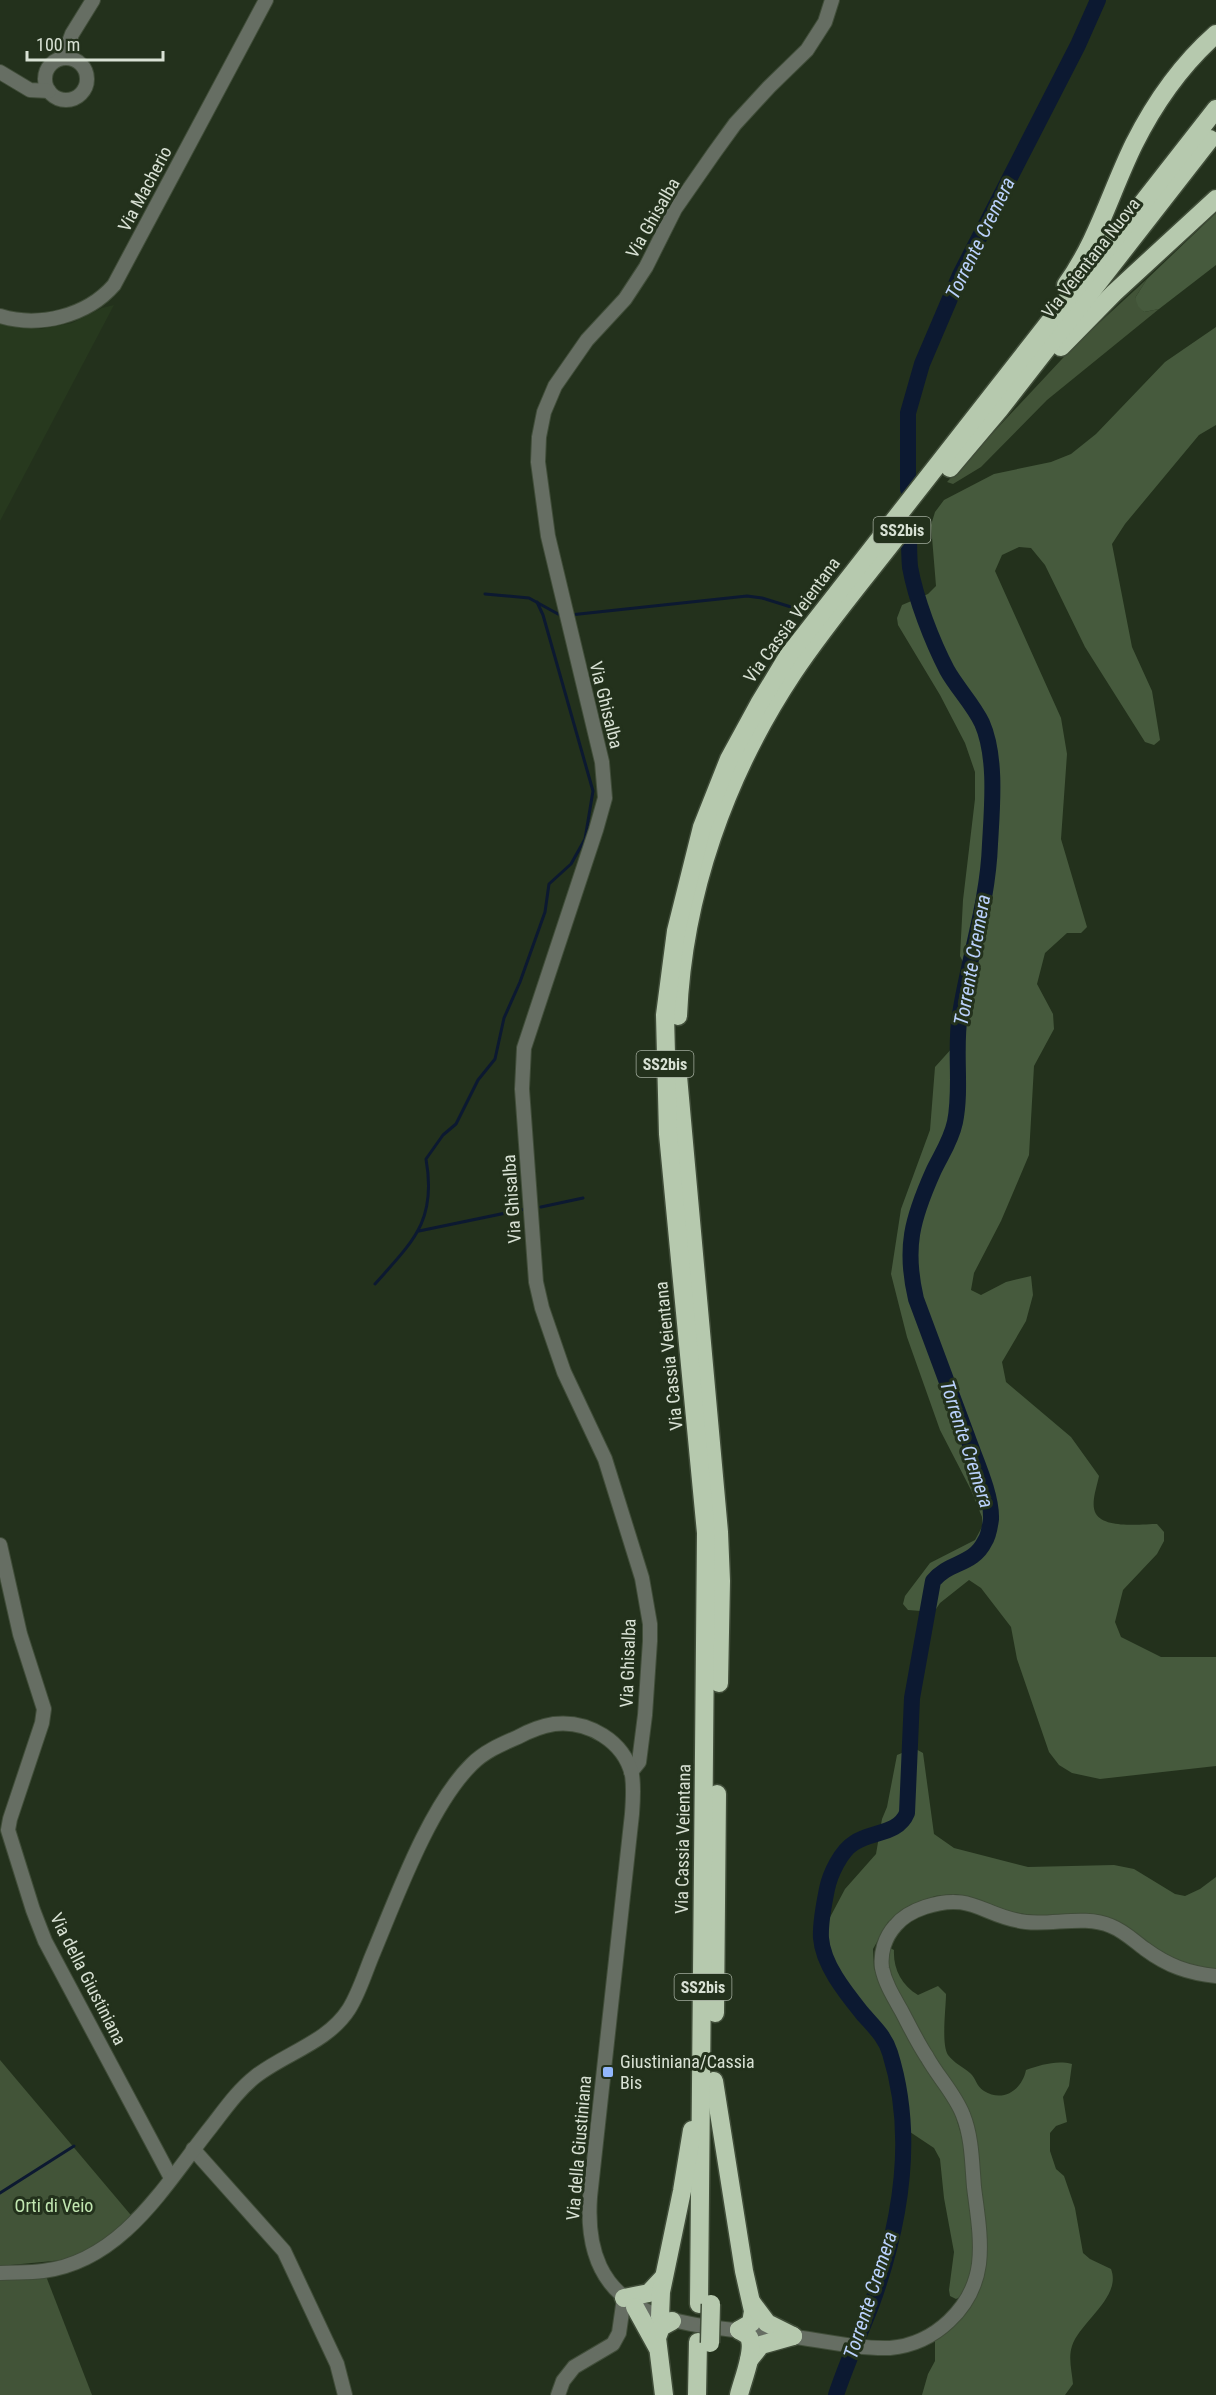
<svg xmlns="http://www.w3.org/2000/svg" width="1216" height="2395" viewBox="0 0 1216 2395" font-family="'Roboto Condensed',sans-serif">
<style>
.built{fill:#27391e}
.green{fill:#425438}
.forest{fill:#465a3d}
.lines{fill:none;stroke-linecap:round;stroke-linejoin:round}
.stream{stroke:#0c1931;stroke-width:3}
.river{stroke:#0c1931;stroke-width:16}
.minor-casing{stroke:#404d39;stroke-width:16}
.highway-casing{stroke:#404d39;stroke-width:21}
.minor{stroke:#666e63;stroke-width:14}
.highway{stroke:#b6c9ae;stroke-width:18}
.highway-bridge-casing{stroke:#404d39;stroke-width:21;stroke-linecap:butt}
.highway-bridge{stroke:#b6c9ae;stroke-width:18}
.poi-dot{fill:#92b7fd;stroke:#23311c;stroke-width:2}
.labels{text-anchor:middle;stroke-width:6;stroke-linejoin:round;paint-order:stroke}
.shield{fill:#23311c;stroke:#a2ac9d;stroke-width:1.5}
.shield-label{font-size:16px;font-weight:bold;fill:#d8e1d4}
.street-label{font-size:18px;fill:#d8e1d4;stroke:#23311c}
.poi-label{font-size:18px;fill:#d8e1d4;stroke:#23311c;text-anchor:start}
.park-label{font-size:18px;fill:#c2e7b1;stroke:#23311c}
.water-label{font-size:20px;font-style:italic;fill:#bad1fc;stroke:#23311c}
</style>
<rect width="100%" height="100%" fill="#23311c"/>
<path class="built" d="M114 305 0 521V322L13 326 40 329 72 323 102 308Z"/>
<g class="green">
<path d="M1147 279 1135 298 1144 312 1159 309 1047 400 981 467 953 484 947 482 1076 344Z"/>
<path d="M0 2060 135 2220 99 2246 63 2260 0 2266Z"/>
<path d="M44 2271 92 2395H0V2275Z"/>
</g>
<g class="forest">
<path d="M1216 213V265L1159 309 1144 312 1138 306 1135 298 1147 279Z"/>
<path d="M1216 327V425L1199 435 1125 524 1112 544 1132 647 1152 691 1160 740 1154 745 1145 742 1085 647 1045 565 1031 548 1019 547 1002 555 995 571 1061 718 1067 754 1061 839 1087 927 1081 933H1067L1045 953 1037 984 1053 1014 1054 1029 1034 1066 1029 1155 1001 1221 974 1273 971 1290 981 1295 1006 1282 1031 1276 1033 1295 1026 1321 1002 1362 1006 1382 1071 1437 1099 1476C1097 1487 1090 1504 1096 1514 1105 1529 1143 1524 1157 1524L1164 1532V1541L1157 1554 1123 1590 1115 1622 1121 1637 1161 1657H1216V1766L1100 1779 1072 1773 1059 1765 1049 1752 1017 1659 1011 1627 981 1588 969 1580 940 1603 934 1612 908 1610 903 1604 905 1596 930 1563 975 1540 982 1527V1517L971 1490 940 1430 907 1337 891 1274 901 1209 930 1130 935 1067 953 1047 967 970 960 956 963 900 975 799V772L965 743 940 695 898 625 897 618 902 605 928 594 936 586 931 525 935 512 944 500 994 474 1051 462 1071 454 1096 434 1165 362Z"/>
<path d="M914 1748 923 1753 934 1834 954 1848 1028 1867 1114 1865 1134 1869 1175 1894 1185 1896 1200 1889 1216 1877V1969L1183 1965 1155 1952 1123 1925 1024 1914 1007 1911 978 1899 955 1894 935 1896 911 1906 888 1922 873 1949 874 1969 953 2108 961 2134 967 2164 973 2225V2265L964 2295 956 2299 950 2296 949 2290 954 2252 944 2198 940 2159 934 2148 910 2132 905 2123 902 2084 891 2045 885 2030 873 2020 863 2018 854 2009 839 1980 827 1937V1923L845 1889 876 1854 882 1819 887 1807 897 1755Z"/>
<path d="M890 1948 894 1950C893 1968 901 1985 918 1995L938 1986 946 1994C946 2008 941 2044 948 2055 954 2063 963 2067 970 2073 976 2078 976 2086 984 2091 1003 2103 1022 2090 1026 2070 1041 2065 1056 2060 1072 2064L1069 2086 1063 2097 1067 2122 1056 2126 1050 2133V2151L1056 2169 1064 2176 1075 2208 1083 2253 1090 2259 1111 2269C1122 2297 1080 2322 1072 2346 1068 2358 1072 2372 1073 2384L1065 2395H922L928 2374 935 2361V2339L975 2293 972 2143 886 1977V1952Z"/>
</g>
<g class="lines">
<g class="stream">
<path d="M485 594 529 598 558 614H563"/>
<path d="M570 615 747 596 762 598 791 607"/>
<path d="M541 1207 583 1198"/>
<path d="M419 1231 525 1209"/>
<path d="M375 1284C413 1241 437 1221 426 1159L443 1135 456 1124 478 1080 495 1059 504 1018 520 982 545 912 549 884 571 864 585 839 593 791 543 615 537 602"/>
<path d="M0 2193 74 2146"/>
</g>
<g class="river">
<path d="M908 489V413L922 364 960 275 1078 45 1098 0"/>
<path d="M836 2395C846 2365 859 2336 871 2306 900 2227 916 2136 890 2053 885 2036 873 2026 862 2013 846 1993 823 1965 821 1938 820 1923 824 1904 827 1889 830 1874 841 1851 854 1843 871 1831 898 1835 907 1813L912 1698 933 1581C949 1561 973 1566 985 1541 989 1535 990 1526 991 1519 992 1495 975 1459 967 1436 950 1390 933 1345 916 1299 904 1248 912 1219 933 1172 941 1155 951 1141 955 1122 962 1088 954 1049 960 1014 969 957 988 902 990 844 992 808 997 757 982 723 973 704 957 688 947 670 932 641 916 600 910 567 909 556 909 543 909 531"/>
</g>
<g class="minor-casing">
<g id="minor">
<circle cx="66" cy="79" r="21"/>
<path d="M63 58 72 34 93 0"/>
<path d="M0 72 30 90 49 91"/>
<path d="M0 316C39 328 87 316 114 285L266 0"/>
<path d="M0 1545 20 1634 44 1709 42 1723 10 1819 8 1830 33 1910 45 1941 171 2178"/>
<path d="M631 1772 639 1762 645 1715 650 1641V1624L642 1578 605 1459 564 1372 542 1308 536 1282 522 1089 524 1048 596 830 605 798 602 762 548 536 538 462 539 437 544 412 555 386 587 340 625 299 646 267 675 209 714 153 735 124 769 87 807 50 825 22 832 0"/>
<path d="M193 2149 284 2251 337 2364 345 2395"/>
<path d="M0 2273C14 2272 29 2273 43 2271 123 2261 166 2183 211 2127 225 2109 238 2090 256 2076 286 2053 328 2042 349 2009 359 1993 365 1973 372 1956 396 1899 429 1806 472 1764 485 1751 502 1744 518 1737 529 1731 542 1726 554 1724 588 1720 624 1741 632 1775 634 1788 633 1801 632 1814L590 2197C581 2327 686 2324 781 2335 817 2339 854 2349 890 2348 935 2344 973 2308 979 2264 982 2238 977 2212 974 2187 972 2163 972 2137 963 2115 955 2094 938 2077 927 2057 917 2042 909 2025 901 2010 893 1996 885 1983 882 1968 880 1953 885 1937 895 1926 903 1916 913 1911 925 1907 973 1891 983 1917 1026 1922 1054 1925 1085 1915 1111 1926 1124 1931 1134 1941 1145 1949 1168 1966 1188 1973 1216 1976"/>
<path d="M558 2395 563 2381 574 2367 613 2344 619 2333 624 2298"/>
</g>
</g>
<g class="highway-casing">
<g id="highway">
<path d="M1066 285C1097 242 1111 191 1134 144 1155 102 1181 65 1216 34"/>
<path d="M1061 347 1114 293 1216 199"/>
<path d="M950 468 999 410 1210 139"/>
<path d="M678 1016C683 894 726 774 793 673 825 625 863 580 898 535"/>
<path d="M678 1076 719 1532 721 1581 719 1683"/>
<path d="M715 2013 717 1794"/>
<path d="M714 2081 744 2271 753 2311 751 2323 739 2330"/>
<path d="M624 2298 649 2293 663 2278"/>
<path d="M752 2303 767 2323 793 2336"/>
<path d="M699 2304 706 1533 668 1134 665 1015 676 931 702 827 729 759 759 704 788 656 1216 109"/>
<path d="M635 2307 657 2347"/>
<path d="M660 2317 661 2292 682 2191 692 2130"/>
<path d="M749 2360 761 2345 793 2336"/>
<path d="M664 2395 657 2338 661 2327 672 2321"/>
<path d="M697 2395 698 2342"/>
<path d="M739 2395C742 2382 754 2353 750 2340 749 2335 744 2333 739 2330"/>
</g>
</g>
<use href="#minor" class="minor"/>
<use href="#highway" class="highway"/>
<g class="highway-bridge-casing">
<path id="highway-bridge" d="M710 2343 711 2304"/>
</g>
<use href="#highway-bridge" class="highway-bridge"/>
</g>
<rect class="poi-dot" x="602" y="2066" width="12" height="12" rx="3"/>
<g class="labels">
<g class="shield">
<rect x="873.5" y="517" width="57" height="26" rx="4.5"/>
<rect x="636.5" y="1051" width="57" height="26" rx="4.5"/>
<rect x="674.5" y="1974" width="57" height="26" rx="4.5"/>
</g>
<g class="shield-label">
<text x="902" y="536">SS2bis</text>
<text x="665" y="1070">SS2bis</text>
<text x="703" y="1993">SS2bis</text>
</g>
<g class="street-label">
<text transform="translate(145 189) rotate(-62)" y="6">Via Macherio</text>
<text transform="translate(653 218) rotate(-60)" y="6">Via Ghisalba</text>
<text transform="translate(1091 258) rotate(-52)" y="6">Via Veientana Nuova</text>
<text transform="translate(792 620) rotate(-54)" y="6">Via Cassia Veientana</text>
<text transform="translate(606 705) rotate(76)" y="6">Via Ghisalba</text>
<text transform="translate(512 1199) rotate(-94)" y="6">Via Ghisalba</text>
<text transform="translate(669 1356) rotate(-96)" y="6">Via Cassia Veientana</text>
<text transform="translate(628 1663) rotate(-88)" y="6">Via Ghisalba</text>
<text transform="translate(683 1839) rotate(-89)" y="6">Via Cassia Veientana</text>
<text transform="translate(88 1979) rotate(63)" y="6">Via della Giustiniana</text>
<text transform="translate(579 2148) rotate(-85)" y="6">Via della Giustiniana</text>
</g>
<g class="poi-label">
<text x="620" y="2068">Giustiniana/Cassia<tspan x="620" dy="21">Bis</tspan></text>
</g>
<g class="park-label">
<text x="54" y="2212">Orti di Veio</text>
</g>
<g class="water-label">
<text transform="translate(980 238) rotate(-64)" y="7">Torrente Cremera</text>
<text transform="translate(972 960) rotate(-80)" y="7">Torrente Cremera</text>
<text transform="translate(967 1444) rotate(72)" y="7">Torrente Cremera</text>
<text transform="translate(870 2295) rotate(-72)" y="7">Torrente Cremera</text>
</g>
</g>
<path d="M27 51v9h136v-9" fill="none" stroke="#d8e1d4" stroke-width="3"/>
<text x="36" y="51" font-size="18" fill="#d8e1d4" stroke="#23311c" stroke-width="4.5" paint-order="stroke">100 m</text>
</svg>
